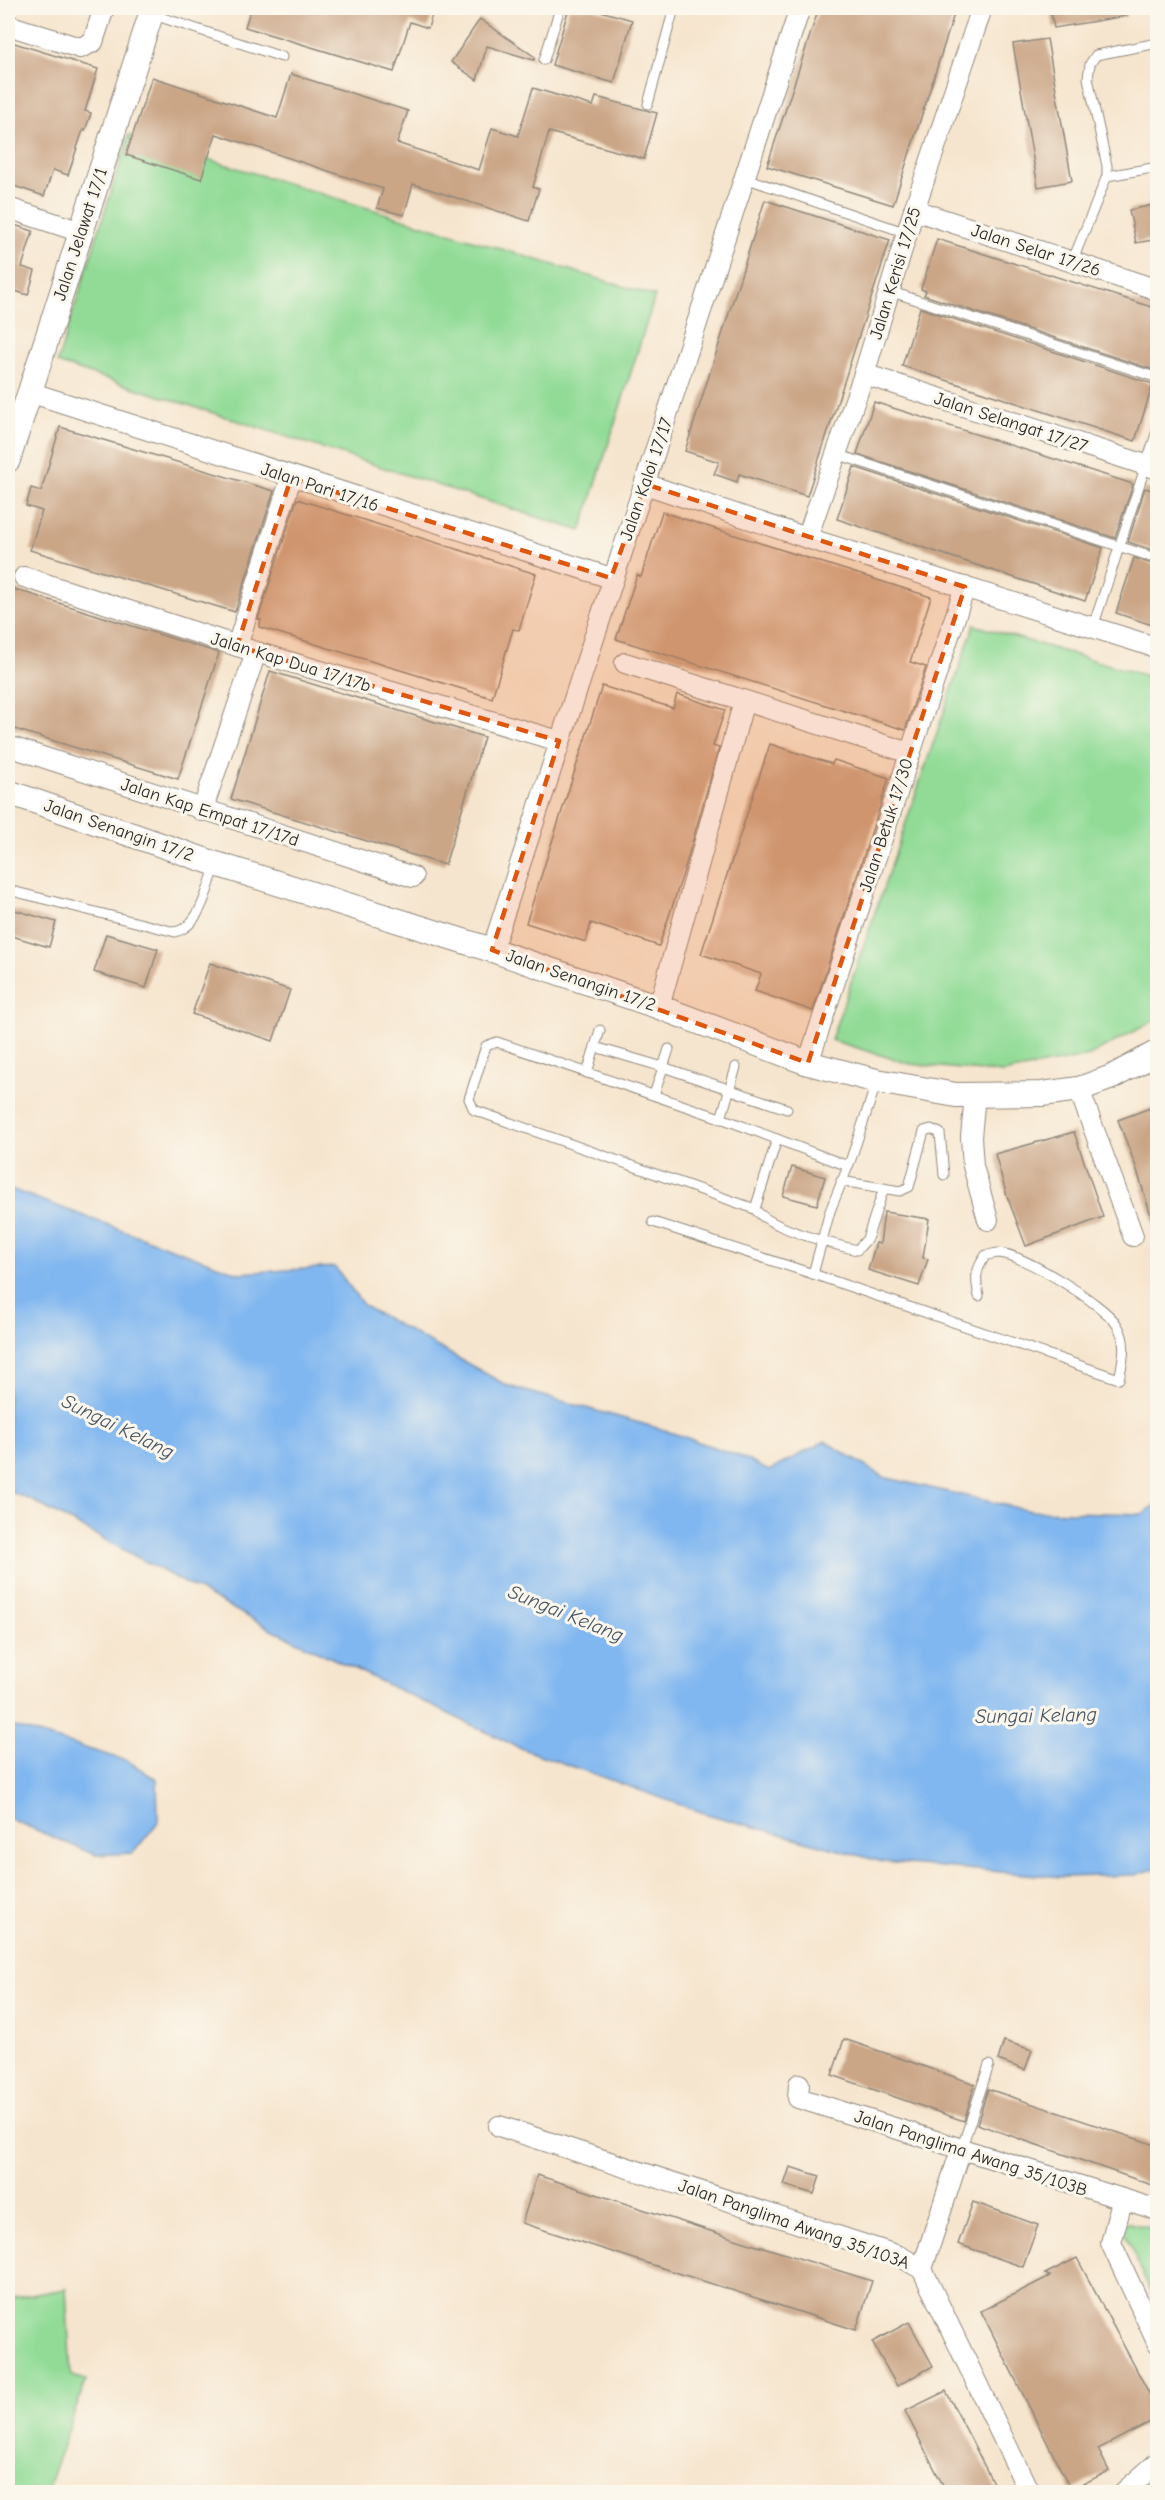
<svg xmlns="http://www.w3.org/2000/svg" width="1165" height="2500" viewBox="0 0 1165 2500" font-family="'Comic Neue',sans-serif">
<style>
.green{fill:#91db96;stroke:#5e8360;stroke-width:1.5}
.water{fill:#81b7f0;stroke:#56718e;stroke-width:1.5}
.building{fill:#caa586}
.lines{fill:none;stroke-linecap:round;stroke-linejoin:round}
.service-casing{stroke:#90887c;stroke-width:11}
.minor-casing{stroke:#90887c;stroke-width:22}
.tertiary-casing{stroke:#90887c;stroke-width:26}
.service{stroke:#fff;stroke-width:9}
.minor{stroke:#fff;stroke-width:20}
.tertiary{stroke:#fff;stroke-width:24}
.marked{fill:#df570e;fill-opacity:0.2;stroke:#df570e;stroke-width:4.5;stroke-dasharray:12 8;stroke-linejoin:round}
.labels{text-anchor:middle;stroke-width:6;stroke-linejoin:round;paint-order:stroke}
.street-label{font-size:18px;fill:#2b2b2b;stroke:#fbf7ec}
.water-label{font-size:20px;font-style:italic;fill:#455566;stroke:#fbf7ec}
</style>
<rect width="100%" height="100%" fill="#fbf7ec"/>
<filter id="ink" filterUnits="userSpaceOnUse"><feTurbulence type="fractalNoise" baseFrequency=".0167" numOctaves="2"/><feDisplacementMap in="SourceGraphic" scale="12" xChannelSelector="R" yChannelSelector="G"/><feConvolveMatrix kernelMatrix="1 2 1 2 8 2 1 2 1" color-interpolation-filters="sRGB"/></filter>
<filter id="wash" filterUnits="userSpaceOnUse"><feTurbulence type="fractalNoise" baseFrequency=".008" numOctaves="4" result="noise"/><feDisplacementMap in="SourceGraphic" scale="24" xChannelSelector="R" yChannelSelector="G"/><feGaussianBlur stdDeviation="1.35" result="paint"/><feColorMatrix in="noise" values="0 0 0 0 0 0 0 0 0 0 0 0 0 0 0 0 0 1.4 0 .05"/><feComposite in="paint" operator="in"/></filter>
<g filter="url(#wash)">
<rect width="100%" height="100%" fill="#f6e5ce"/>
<g class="green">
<path d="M129 135 655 296 581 531 57 363Z"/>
<path d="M974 625 1157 679V1019L1089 1056 1002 1073 910 1064 831 1040Z"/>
<path d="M1130 2223 1157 2229V2306L1123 2230 1124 2224Z"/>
<path d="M66 2289 71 2376 86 2380 46 2492H8V2299Z"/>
</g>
<g class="water">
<path d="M8 1188 239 1273 335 1267 364 1306 508 1386 661 1429 739 1456 769 1471 825 1441 883 1477 1031 1511 1143 1514 1157 1504V1868L1135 1875 1062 1877 883 1862 707 1814 520 1748 265 1626 31 1500 8 1491Z"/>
<path d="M8 1725 128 1761 157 1780 158 1822 133 1853 95 1855 8 1818Z"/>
</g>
<g id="blocks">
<g class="building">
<path d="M251 8H434L428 28 410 22 394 72 245 27Z"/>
<path d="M569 8H590L632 20 614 83 552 65Z"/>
<path d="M819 8H956L893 205 767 166Z"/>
<path d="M1050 8H1126L1127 16 1054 28Z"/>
<path d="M480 19 535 57 534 60 487 46 477 80 451 62Z"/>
<path d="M1047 39 1072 181 1038 187 1013 44Z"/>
<path d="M8 41 98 69 85 111 91 113 85 131 83 130 68 175 53 170 44 196 8 184Z"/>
<path d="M291 74 408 111 397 143 479 170 492 128 518 136 533 88 593 106 596 97 657 113 644 159 549 132 533 187 539 189 529 221 413 184 404 215 377 208 383 189 216 134 201 179 126 155 152 77 277 118Z"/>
<path d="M765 200 890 240 807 496 739 474 737 482 714 474 719 462 685 451Z"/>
<path d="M1158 204V239L1136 243 1129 210Z"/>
<path d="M8 223 33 231 22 267 35 271 28 295 15 291 11 303 8 302Z"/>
<path d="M937 239 1158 309 1157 371 924 295 926 291 921 289Z"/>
<path d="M920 308 1153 384 1135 441 902 366Z"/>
<path d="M874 402 1133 484 1115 538 857 454Z"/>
<path d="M60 427 274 491 235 612 30 550 42 511 26 506 31 488 41 491Z"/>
<path d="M854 467 1103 548 1085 601 837 519Z"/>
<path d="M1145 488 1158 492V552L1128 542Z"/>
<path d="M297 499 536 574 519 630 513 629 492 698 259 627 261 620 258 619Z"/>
<path d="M662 512 931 597 910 662 926 667 905 730 616 639 637 575 641 577Z"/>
<path d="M1134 558 1158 566V627L1116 613Z"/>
<path d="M14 589 219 653 178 779 8 727V609Z"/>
<path d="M270 671 484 737 445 865 231 799Z"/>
<path d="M602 686 673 708 677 694 725 710 713 746 719 748 684 871 659 946 591 923 586 942 526 923Z"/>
<path d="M770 744 832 764 834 760 889 778 813 1011 755 991 761 974 701 954Z"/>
<path d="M8 908 56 922 49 947 8 935Z"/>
<path d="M106 934 158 949 146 988 94 972Z"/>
<path d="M210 963 290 990 273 1041 192 1014Z"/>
<path d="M1158 1105V1229H1155L1136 1167 1118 1120Z"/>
<path d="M1074 1132 1103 1217 1026 1246 1007 1196 995 1154Z"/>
<path d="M792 1167 825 1177 817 1205 783 1196Z"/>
<path d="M884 1212 929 1219 923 1258 928 1259 919 1286 868 1270 876 1243 880 1244Z"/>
<path d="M844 2039 975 2084 964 2121 832 2075Z"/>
<path d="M1004 2041 1032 2050 1025 2070 998 2060Z"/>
<path d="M988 2089 1158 2146V2178L1155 2186 977 2124Z"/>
<path d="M790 2167 820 2176 814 2194 784 2185Z"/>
<path d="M537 2175 760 2247V2246L872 2281 856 2330 522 2223Z"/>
<path d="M973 2202 1038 2225 1023 2267 958 2244Z"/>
<path d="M1077 2258 1158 2410V2418L1098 2449 1109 2471 1071 2490 981 2311 1050 2276 1045 2274Z"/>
<path d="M909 2322 933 2366 897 2386 872 2342Z"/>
<path d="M946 2391 974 2445 998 2493H947L905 2411Z"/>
</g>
</g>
</g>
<g filter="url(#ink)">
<use href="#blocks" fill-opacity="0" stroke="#90887c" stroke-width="1.5"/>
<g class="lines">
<g class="service-casing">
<g id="service">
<path d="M151 14 282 57"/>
<path d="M544 60 560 8"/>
<path d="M648 104 674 8"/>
<path d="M1107 176 1158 167"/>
<path d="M745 178 907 233"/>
<path d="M1072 262 1107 176V166L1088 78 1090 64 1096 55 1158 43"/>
<path d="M889 291 1158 378"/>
<path d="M836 454 1158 559"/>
<path d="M1093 627 1158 428"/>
<path d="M8 890 175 932C201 926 207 888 216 865"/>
<path d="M595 1047 663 1067 787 1109"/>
<path d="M587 1073 600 1030"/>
<path d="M654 1095 669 1049"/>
<path d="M721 1119 736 1067"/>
<path d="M777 1139 755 1209C769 1228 832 1244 857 1250L867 1239 884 1188"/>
<path d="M841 1181 900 1191 909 1187 924 1131 931 1129 940 1133 944 1175"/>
<path d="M755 1209 474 1110 469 1099 486 1046 497 1042 729 1121 848 1166"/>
<path d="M653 1222 813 1274 1119 1379C1123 1360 1128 1342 1117 1325 1105 1305 1023 1254 999 1253 995 1253 990 1255 986 1255 975 1270 975 1279 979 1296"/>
<path d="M813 1274 830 1211 851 1159 877 1081"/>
<path d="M961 2150 989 2065"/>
</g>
</g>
<g class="minor-casing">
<g id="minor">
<path d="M8 25 80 48 93 42 104 8"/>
<path d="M8 208 81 232"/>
<path d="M914 210 1158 290"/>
<path d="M864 374 1158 469"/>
<path d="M29 392 611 578"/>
<path d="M645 484 807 538 1158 648"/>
<path d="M807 538 864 374 914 210 982 8"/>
<path d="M24 577 256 652 559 741"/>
<path d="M237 646 291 478"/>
<path d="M625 663 910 753"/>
<path d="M8 746 413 877"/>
<path d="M202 811 256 652"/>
<path d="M492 950C593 635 699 322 800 8"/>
<path d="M659 1007 744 701"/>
<path d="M808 1063 965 587"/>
<path d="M1079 1089 1133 1236"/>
<path d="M975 1095 971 1137 973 1166 988 1220"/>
<path d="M799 2084 798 2098 1158 2210"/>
<path d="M499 2126 899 2256 922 2269 1029 2492"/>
<path d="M1122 2201 1111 2243 1158 2344"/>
<path d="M922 2269 961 2150"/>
<path d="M1124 2492 1158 2462"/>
</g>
</g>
<g class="tertiary-casing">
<g id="tertiary">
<path d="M8 460 153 8"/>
<path d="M8 792 216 864 492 950 659 1007 808 1063 877 1081 956 1095 1042 1094 1079 1089 1112 1077 1158 1052"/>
</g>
</g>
<use href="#service" class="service"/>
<use href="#minor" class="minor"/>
<use href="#tertiary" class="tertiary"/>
</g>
</g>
<path class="marked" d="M291 478 611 578 645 484 965 587 808 1063 492 950 559 741 237 646Z"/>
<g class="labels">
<g class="street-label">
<text transform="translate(80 234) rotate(-72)" y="6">Jalan Jelawat 17/1</text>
<text transform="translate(1036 250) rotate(18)" y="6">Jalan Selar 17/26</text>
<text transform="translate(895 273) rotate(-73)" y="6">Jalan Kerisi 17/25</text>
<text transform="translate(1011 422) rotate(18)" y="6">Jalan Selangat 17/27</text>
<text transform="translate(646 479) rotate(-71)" y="6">Jalan Kaloi 17/17</text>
<text transform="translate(320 487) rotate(18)" y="6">Jalan Pari 17/16</text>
<text transform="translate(291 662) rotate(17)" y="6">Jalan Kap Dua 17/17b</text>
<text transform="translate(210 812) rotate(18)" y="6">Jalan Kap Empat 17/17d</text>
<text transform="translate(886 825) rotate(-72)" y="6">Jalan Betuk 17/30</text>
<text transform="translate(119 830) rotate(19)" y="6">Jalan Senangin 17/2</text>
<text transform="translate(581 980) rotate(19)" y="6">Jalan Senangin 17/2</text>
<text transform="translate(971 2153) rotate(18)" y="6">Jalan Panglima Awang 35/103B</text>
<text transform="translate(794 2224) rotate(19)" y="6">Jalan Panglima Awang 35/103A</text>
</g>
<g class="water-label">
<text transform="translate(118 1426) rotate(26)" y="7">Sungai Kelang</text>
<text transform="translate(566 1613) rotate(22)" y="7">Sungai Kelang</text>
<text transform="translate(1036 1715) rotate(-1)" y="7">Sungai Kelang</text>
</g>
</g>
<rect width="1165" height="2500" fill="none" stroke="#fbf7ec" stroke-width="30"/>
</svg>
